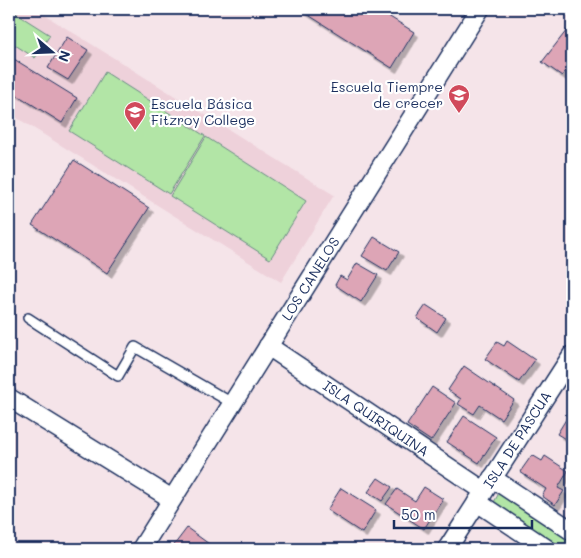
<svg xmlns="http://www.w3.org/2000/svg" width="581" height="558" viewBox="0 0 581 558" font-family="Mali,sans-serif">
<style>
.built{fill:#eed1da}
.green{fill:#b2e5a6;stroke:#668a82}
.building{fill:#dda5b6;stroke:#1b2f5e;filter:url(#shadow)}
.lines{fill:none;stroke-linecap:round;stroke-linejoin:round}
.lane-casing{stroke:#1b2f5e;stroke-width:12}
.street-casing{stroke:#1b2f5e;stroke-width:21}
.lane{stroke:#fff;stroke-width:9}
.street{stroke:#fff;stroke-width:18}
.labels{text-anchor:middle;stroke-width:4.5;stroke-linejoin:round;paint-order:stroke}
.poi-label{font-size:14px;fill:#1b2f5e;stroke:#fff;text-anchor:end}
.street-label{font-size:14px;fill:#1b2f5e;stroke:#fff}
</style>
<defs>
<filter id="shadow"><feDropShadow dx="4.5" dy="4.5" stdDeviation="0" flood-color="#0004"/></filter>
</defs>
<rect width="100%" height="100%" fill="#f5e4e9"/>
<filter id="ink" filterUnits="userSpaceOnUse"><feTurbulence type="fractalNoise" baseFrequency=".02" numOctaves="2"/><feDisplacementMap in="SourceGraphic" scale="10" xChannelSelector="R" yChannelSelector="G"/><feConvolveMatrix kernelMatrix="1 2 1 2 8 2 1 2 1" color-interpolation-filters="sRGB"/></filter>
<g filter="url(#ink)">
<path class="built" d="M9 9H35L334 195 281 282 9 113Z"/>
<g class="green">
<path d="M9 9 50 35 35 58 9 41Z"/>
<path d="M105 72 205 136 169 194 69 131Z"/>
<path d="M206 137 306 201 270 259 170 196Z"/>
<path d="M499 493 572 541V549H562L493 504Z"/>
</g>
<g class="building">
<path d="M299 9H377L414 32 392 68Z"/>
<path d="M567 30 572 34V70L569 73 566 70 562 76 542 62Z"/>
<path d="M67 37 88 50 68 80 48 68Z"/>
<path d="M9 56 77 98 62 123 9 90Z"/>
<path d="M74 160 149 208 107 273 32 225Z"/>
<path d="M374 237 399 252 387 271 362 256Z"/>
<path d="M357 263 378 275 361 302 335 285 340 276 347 280Z"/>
<path d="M426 305 446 318 437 332 417 318Z"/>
<path d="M507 341 535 360 519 382 485 359 497 342 504 346Z"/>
<path d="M464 366 514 400 501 419 480 405 474 414 458 404 461 399 448 390Z"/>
<path d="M432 387 456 403 431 441 407 425Z"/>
<path d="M464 416 496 437 479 463 447 442Z"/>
<path d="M568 416 572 419V443L557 434Z"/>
<path d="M532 455 542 461 545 456 568 471 558 488 564 491 555 505 542 496 546 489 520 472Z"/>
<path d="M378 478 392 487 382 501 368 492Z"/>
<path d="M424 487 443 499 424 529 386 504 397 489 415 501Z"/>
<path d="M341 488 376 510 362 533 327 510Z"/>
<path d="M187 528 216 549H171Z"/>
</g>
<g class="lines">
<g class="lane-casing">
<path id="lane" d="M28 318 118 376 135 347 232 403"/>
</g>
<g class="street-casing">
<g id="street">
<path id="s1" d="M268 346 484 491"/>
<path d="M9 398 172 499"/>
<path d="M492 478 572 531"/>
<path d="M477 502 547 549"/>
<path id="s2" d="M141 549 480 9"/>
<path id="s3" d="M447 549 572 355"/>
</g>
</g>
<use href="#lane" class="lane"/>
<use href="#street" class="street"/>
</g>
</g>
<defs>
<g id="school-pin" transform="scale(1.125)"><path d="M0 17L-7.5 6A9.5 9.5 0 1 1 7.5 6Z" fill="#d1495b" stroke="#fff"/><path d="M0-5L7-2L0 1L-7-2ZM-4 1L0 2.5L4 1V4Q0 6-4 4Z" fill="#fff"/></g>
</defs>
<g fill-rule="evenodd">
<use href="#school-pin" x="459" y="95"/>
<use href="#school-pin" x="135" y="112"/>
</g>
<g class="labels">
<g class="poi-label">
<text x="443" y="92">Escuela Tiempre<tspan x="443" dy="16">de crecer</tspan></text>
<text x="151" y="109" text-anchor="start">Escuela Básica<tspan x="151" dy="16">Fitzroy College</tspan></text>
</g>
<g class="street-label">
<text dy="5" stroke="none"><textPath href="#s2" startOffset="319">LOS CANELOS</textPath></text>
<text dy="5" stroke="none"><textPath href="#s1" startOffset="130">ISLA QUIRIQUINA</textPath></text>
<text dy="5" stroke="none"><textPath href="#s3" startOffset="130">ISLA DE PASCUA</textPath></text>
</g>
</g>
<rect width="581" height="558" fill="none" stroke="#fff" stroke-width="30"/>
<rect x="15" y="15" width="551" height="528" fill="none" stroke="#1b2f5e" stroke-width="2" filter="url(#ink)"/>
<g transform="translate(52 52) rotate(109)" stroke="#ffffff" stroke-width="4" paint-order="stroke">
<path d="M0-4L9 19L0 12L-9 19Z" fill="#1b2f5e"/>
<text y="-8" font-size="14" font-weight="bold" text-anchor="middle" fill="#1b2f5e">N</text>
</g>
<path d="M394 520v8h138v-8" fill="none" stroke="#1b2f5e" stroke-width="2.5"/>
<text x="401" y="520" font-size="15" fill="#1b2f5e" stroke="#ffffff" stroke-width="4" paint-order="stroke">50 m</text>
</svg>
